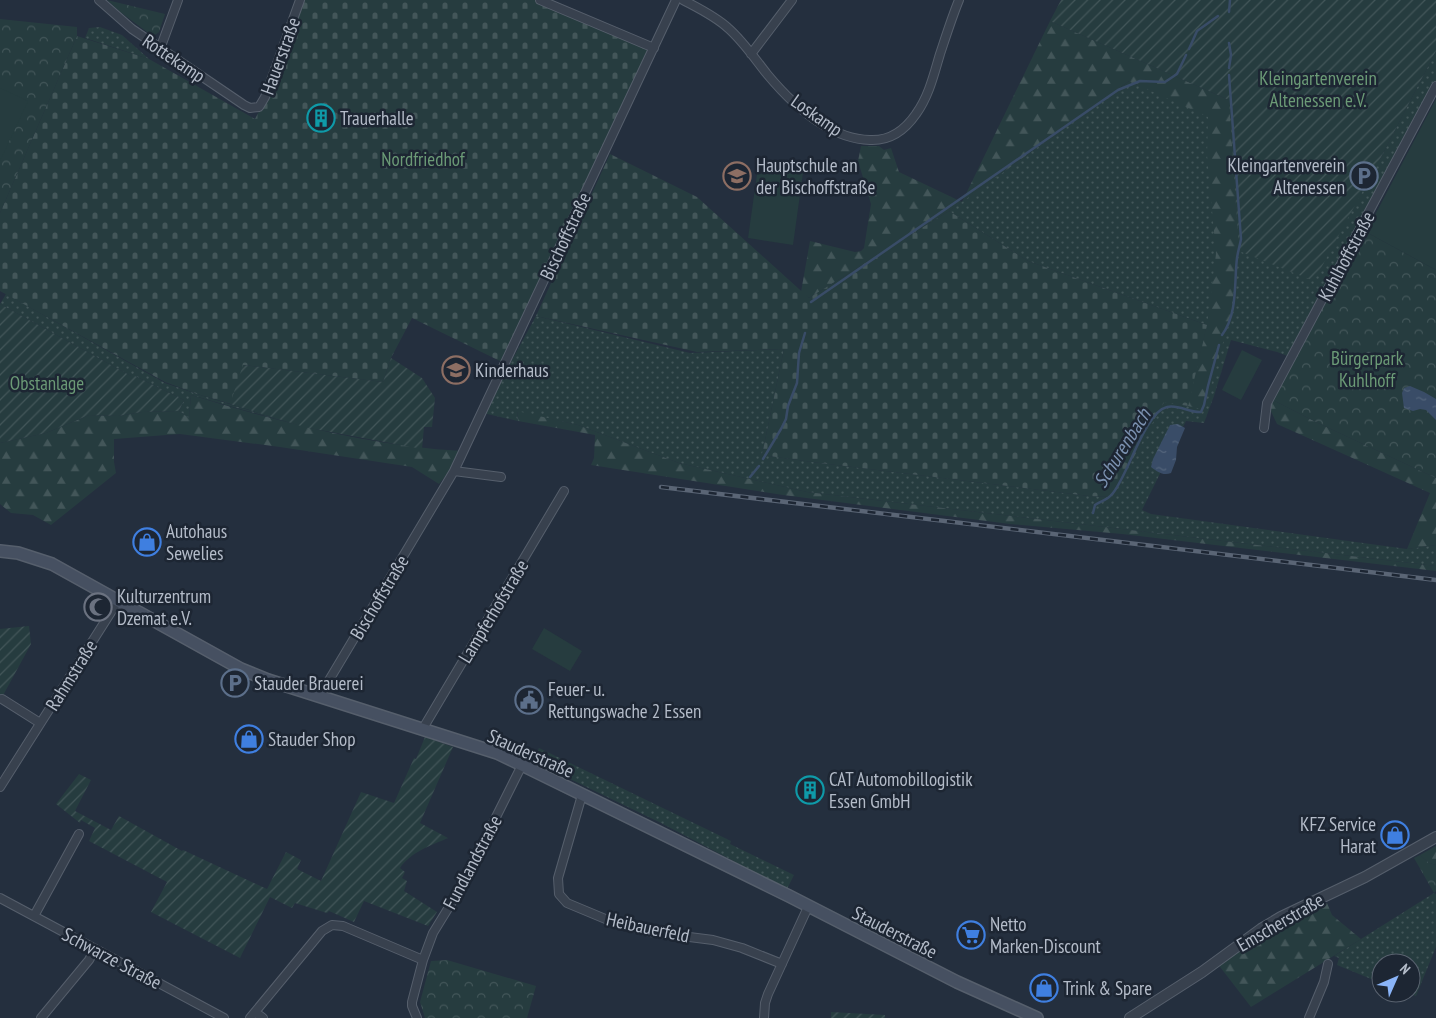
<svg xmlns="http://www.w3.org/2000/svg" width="1436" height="1018" font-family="'PT Sans Narrow',sans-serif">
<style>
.grass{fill:url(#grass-dots)}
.forest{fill:url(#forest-firs)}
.cemetery{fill:url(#cemetery-stones)}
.park{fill:url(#park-crowns)}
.garden{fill:url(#garden-furrows)}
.pitch{fill:#263c3f}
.water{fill:url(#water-ripples)}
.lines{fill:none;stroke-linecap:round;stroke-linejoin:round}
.stream{stroke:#394c67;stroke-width:2.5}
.minor-casing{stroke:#565f6c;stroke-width:10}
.tertiary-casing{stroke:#565f6c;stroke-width:12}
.secondary-casing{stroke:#565f6c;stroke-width:14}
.minor{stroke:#38414e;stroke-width:8}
.tertiary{stroke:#38414e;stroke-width:10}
.secondary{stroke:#465061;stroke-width:11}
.rail-casing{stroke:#5a6575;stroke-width:4.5}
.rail{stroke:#1d2633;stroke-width:2.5;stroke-dasharray:8;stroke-linecap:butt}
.labels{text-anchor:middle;stroke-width:5;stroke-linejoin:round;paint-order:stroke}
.street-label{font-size:19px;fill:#b4bcc9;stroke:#1d2633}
.park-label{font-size:19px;fill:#6b9a76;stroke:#1d2633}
.poi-label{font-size:19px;fill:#b4bcc9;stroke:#1d2633;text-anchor:start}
.water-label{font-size:20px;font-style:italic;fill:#7c92b1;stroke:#1d2633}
</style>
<defs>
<pattern id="grass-dots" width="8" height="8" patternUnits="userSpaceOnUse" patternTransform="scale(1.25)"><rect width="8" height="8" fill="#263c3f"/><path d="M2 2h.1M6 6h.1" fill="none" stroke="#435659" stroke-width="1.8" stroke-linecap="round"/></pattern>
<pattern id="forest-firs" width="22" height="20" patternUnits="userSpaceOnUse" patternTransform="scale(1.25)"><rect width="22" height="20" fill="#263c3f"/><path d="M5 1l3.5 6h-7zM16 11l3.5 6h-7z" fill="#435659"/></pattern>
<pattern id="cemetery-stones" width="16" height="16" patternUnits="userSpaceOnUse" patternTransform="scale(1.25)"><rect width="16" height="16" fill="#263c3f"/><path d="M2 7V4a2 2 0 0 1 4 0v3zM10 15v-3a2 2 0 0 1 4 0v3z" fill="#435659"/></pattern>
<pattern id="park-crowns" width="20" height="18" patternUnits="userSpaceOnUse" patternTransform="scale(1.25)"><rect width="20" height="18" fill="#263c3f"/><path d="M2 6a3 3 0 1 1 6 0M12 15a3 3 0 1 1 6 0" fill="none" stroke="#435659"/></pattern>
<pattern id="garden-furrows" width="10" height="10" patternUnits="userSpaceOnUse" patternTransform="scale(1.25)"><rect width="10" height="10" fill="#263c3f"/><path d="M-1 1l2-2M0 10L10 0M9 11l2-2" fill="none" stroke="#435659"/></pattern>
<pattern id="water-ripples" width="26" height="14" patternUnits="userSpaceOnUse" patternTransform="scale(1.25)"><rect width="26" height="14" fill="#394c67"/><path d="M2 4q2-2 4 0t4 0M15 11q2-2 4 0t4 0" fill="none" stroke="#53647b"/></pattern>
</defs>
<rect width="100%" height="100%" fill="#242f3e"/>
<path class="grass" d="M100 27 122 35 149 59 85 38 89 28Z
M1436 51V83L1290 357 1277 352 1231 340 1214 396 1204 423 1186 421 1142 510 1151 514 1407 549 1436 545V566L807 492 679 463 578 425 517 412 518 421 483 413 536 316 690 353 784 349 762 455 812 462 1089 496 1112 497 1164 401 1187 406 1207 325 1028 261 949 211 1150 66 1205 91 1379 161Z
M6 294 165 383 197 394 304 427 191 395 189 418 179 411 184 400 135 376H131L0 304Z
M539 748 731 841 730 844 794 875 787 889 661 823 539 764 535 757Z
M1434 893 1436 894V947L1416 996 1408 993H1411V963H1381V983L1337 965 1339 958 1334 956Z"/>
<path class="forest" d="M1050 21 1229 100 1239 251 1230 318 1210 389 1201 409 1188 406 1207 325 1216 254 1207 155 1208 117 1129 81 962 202 949 211 809 298 801 292 810 241 855 252 861 251 864 248 871 204 858 161 861 146H879L884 150 891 148 899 172 962 202Z
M191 395C279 422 371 446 463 451L460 458 439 484 412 467 280 447 180 434 114 439V462L116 473 51 525 33 515 11 513 0 504V443L46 433 89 415 118 416 142 412 179 411 189 418Z
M1271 399 1318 423 1436 478V545L1407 549 1430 493 1277 424 1268 405Z
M517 411 578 425 679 463 807 492 1436 566V571L1122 534 1010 524 783 495 591 465 594 458 595 435 518 421Z
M1436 846V865L1429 863 1420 855Z
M1327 903 1332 915 1361 939 1251 1007 1217 963 1251 944 1270 930Z"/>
<path class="cemetery" d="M302 0H536L651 49 504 363 412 318 391 358 383 382 244 365 231 404 197 394 165 382 0 291V213L77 36 149 59 255 119C276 81 289 41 302 0Z
M610 154 697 197 809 298 949 211 1028 261 1207 325 1188 406 1164 402 1112 497 1089 496 812 462 762 455 784 349 697 352 536 316Z"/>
<path class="park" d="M107 0 165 14 159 32 155 35H151L119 11Z
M0 19 77 27V36L0 213Z
M1366 232 1436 270V478L1318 423 1271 399 1347 261Z
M1420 855 1429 863 1436 865V891L1434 893 1414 858Z
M447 960 536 986 527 1018H425L420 1002 431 961Z"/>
<path class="garden" d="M1061 0H1436V51L1379 161 1314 281 1239 251 1229 100 1050 21Z
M0 304 131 376H135L184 400 179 411 142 412 118 416 89 415 46 433 0 443Z
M391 358 422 378 435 398 432 427H424L422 449 304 427 230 404 243 365 383 382Z
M29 626 31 644 0 701V629Z
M425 737 453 747 420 823 448 838C430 846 411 852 400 868L405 872 402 878 407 881 404 891 437 912 428 926 364 901 354 922 329 911 327 913 295 903 292 908 270 897 240 958 151 912 167 882 89 841 95 828 81 820 80 823 56 804 79 774 91 780 75 811 111 830 119 816 182 851 183 850 267 889 286 852 301 860 297 869 321 881 361 792 394 803 414 758 416 759Z
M831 1012 885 1015V1018H831Z"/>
<path class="pitch" d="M0 88 28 101 0 161Z
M1436 99V270L1366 232Z
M758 167 803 173 793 245 748 238Z
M1242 350 1262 360 1241 400 1222 390Z
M544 628 582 651 570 671 532 649Z"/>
<path class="water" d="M1410 386 1424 392 1436 399V420L1426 410 1420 409 1413 411 1404 408 1402 393 1404 388Z
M1178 424 1185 428 1177 447 1176 460 1171 473C1163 476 1158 472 1151 467L1153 459 1170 425Z"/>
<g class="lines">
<path class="stream" d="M1229 12 1230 0
M1189 49 1197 31 1218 16
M1229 68 1231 55 1229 43
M811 302 1118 90 1140 81 1165 82 1177 74 1186 55
M1222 335C1238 314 1234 282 1237 258 1238 251 1240 245 1241 239L1229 75
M763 459 781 429 786 419 788 406 797 383 799 353 805 333
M750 477 759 466
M1093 513 1095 505C1102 500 1107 501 1113 493 1129 473 1145 412 1167 407 1178 404 1190 413 1201 412L1204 405 1208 386 1219 345"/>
<g class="minor-casing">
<path id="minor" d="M99 0 132 29 244 105 250 108 259 107 265 97 300 0
M540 0 654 48
M683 0C698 8 715 16 728 28 743 41 755 59 767 74 792 104 829 139 870 140 890 141 905 130 916 114 929 96 934 74 940 54 946 36 952 17 959 0
M160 49 178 0
M751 54 792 0
M1264 428 1267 403 1436 86
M454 471 501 477
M319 697 454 471 676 0
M2 699 40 723
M422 730 564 491
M0 787 118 601
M582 795 558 878 559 894 567 903 615 923 650 932 713 940 742 948 782 964
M0 898 224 1018
M34 916 79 834
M255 1012 263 1018
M41 1018 89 960 95 949
M250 1018 322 931 332 925 343 926 423 960
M417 1018 412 1006V1002L423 960 433 933 460 889 522 765
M764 1018 765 1003 768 994 808 907
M1309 1018 1324 982 1328 964"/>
</g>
<g class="tertiary-casing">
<path id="tertiary" d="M1130 1018 1202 972 1261 929 1281 917 1365 877 1436 837"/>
</g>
<g class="secondary-casing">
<path id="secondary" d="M0 551 18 553 52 564 241 669 268 680 497 753 522 765 789 896 957 982 1037 1018"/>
</g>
<use href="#minor" class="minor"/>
<use href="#tertiary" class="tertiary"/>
<use href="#secondary" class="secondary"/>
<g class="rail-casing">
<path id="rail" d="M661 487 1436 580"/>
</g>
<use href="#rail" class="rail"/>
</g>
<defs>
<g id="building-ring" transform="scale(1.4375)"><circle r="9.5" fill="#1d2633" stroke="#0f9aa8" stroke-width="1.5"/><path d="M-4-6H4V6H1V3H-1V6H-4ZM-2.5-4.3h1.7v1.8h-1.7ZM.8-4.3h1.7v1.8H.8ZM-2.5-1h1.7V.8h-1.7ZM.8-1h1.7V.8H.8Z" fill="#0f9aa8"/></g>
<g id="school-ring" transform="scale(1.4375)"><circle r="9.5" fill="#1d2633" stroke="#8d6e63" stroke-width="1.5"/><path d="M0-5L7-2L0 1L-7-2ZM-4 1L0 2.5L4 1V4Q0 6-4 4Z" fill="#8d6e63"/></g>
<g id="parking-ring" transform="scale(1.4375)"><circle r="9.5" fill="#1d2633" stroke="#5c6f8a" stroke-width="1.5"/><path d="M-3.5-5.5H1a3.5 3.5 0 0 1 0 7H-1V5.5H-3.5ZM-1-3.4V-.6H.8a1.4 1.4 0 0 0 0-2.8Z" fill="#5c6f8a"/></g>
<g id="shop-ring" transform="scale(1.4375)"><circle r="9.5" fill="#1d2633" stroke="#3f7fe0" stroke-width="1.5"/><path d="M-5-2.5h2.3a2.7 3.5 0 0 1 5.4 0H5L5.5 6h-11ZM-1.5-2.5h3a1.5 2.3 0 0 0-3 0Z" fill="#3f7fe0"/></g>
<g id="mosque-ring" transform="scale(1.4375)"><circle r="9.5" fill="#1d2633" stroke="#6b7280" stroke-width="1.5"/><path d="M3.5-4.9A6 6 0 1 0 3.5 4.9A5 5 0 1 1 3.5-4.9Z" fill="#6b7280"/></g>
<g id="civic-ring" transform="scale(1.4375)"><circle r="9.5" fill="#1d2633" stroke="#5c6f8a" stroke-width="1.5"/><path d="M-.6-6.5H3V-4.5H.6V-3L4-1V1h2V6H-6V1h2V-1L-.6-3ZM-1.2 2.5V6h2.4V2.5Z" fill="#5c6f8a"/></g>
<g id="supermarket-ring" transform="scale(1.4375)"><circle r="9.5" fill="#1d2633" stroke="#3f7fe0" stroke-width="1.5"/><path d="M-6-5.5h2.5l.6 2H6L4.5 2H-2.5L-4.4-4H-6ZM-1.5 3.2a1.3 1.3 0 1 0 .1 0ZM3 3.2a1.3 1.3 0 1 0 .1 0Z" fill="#3f7fe0"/></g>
</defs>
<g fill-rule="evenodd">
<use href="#building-ring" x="321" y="118"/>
<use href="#school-ring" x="737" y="176"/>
<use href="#parking-ring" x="1364" y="176"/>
<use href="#school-ring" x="456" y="370"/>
<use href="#shop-ring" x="147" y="542"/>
<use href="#mosque-ring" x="98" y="607"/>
<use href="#parking-ring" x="235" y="683"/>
<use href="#civic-ring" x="529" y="700"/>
<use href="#shop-ring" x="249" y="739"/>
<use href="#building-ring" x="810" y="790"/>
<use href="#shop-ring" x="1395" y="835"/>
<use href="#supermarket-ring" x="971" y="935"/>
<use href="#shop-ring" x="1044" y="988"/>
</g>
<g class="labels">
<g class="street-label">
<text transform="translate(280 56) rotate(-70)" y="7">Hauerstraße</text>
<text transform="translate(174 58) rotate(34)" y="7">Rottekamp</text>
<text transform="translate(817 115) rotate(35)" y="7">Loskamp</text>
<text transform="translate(565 236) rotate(-65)" y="7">Bischoffstraße</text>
<text transform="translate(1346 256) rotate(-62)" y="7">Kuhlhoffstraße</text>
<text transform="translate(379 597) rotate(-59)" y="7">Bischoffstraße</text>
<text transform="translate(493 611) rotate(-59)" y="7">Lampferhofstraße</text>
<text transform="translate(71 675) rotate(-58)" y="7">Rahmstraße</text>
<text transform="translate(531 753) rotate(24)" y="7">Stauderstraße</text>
<text transform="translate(472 862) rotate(-62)" y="7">Fundlandstraße</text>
<text transform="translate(1280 922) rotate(-30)" y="7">Emscherstraße</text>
<text transform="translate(648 927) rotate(12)" y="7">Heibauerfeld</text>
<text transform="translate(895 932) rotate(27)" y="7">Stauderstraße</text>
<text transform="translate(112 958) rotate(28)" y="7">Schwarze Straße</text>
</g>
<g class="park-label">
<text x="1318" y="85">Kleingartenverein<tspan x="1318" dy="22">Altenessen e.V.</tspan></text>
<text x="423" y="166">Nordfriedhof</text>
<text x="1367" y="365">Bürgerpark<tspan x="1367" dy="22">Kuhlhoff</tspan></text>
<text x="47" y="390">Obstanlage</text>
</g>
<g class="poi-label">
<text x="340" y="125">Trauerhalle</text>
<text x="756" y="172">Hauptschule an<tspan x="756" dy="22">der Bischoffstraße</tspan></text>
<text x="1345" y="172" text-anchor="end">Kleingartenverein<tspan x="1345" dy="22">Altenessen</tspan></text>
<text x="475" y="377">Kinderhaus</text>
<text x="166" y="538">Autohaus<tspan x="166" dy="22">Sewelies</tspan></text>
<text x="117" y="603">Kulturzentrum<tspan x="117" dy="22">Dzemat e.V.</tspan></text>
<text x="254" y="690">Stauder Brauerei</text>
<text x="548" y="696">Feuer- u.<tspan x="548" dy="22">Rettungswache 2 Essen</tspan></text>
<text x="268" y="746">Stauder Shop</text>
<text x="829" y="786">CAT Automobillogistik<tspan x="829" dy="22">Essen GmbH</tspan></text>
<text x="1376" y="831" text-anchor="end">KFZ Service<tspan x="1376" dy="22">Harat</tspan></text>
<text x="990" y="931">Netto<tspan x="990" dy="22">Marken-Discount</tspan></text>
<text x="1063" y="995">Trink &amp; Spare</text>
</g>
<g class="water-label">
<text transform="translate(1122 448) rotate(-58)" y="7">Schurenbach</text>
</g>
</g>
<g transform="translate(1396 978) rotate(45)"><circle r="24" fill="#1d2633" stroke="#59626f"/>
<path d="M0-4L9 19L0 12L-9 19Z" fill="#8ab4f8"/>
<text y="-8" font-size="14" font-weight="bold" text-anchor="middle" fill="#b4bcc9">N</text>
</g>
</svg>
